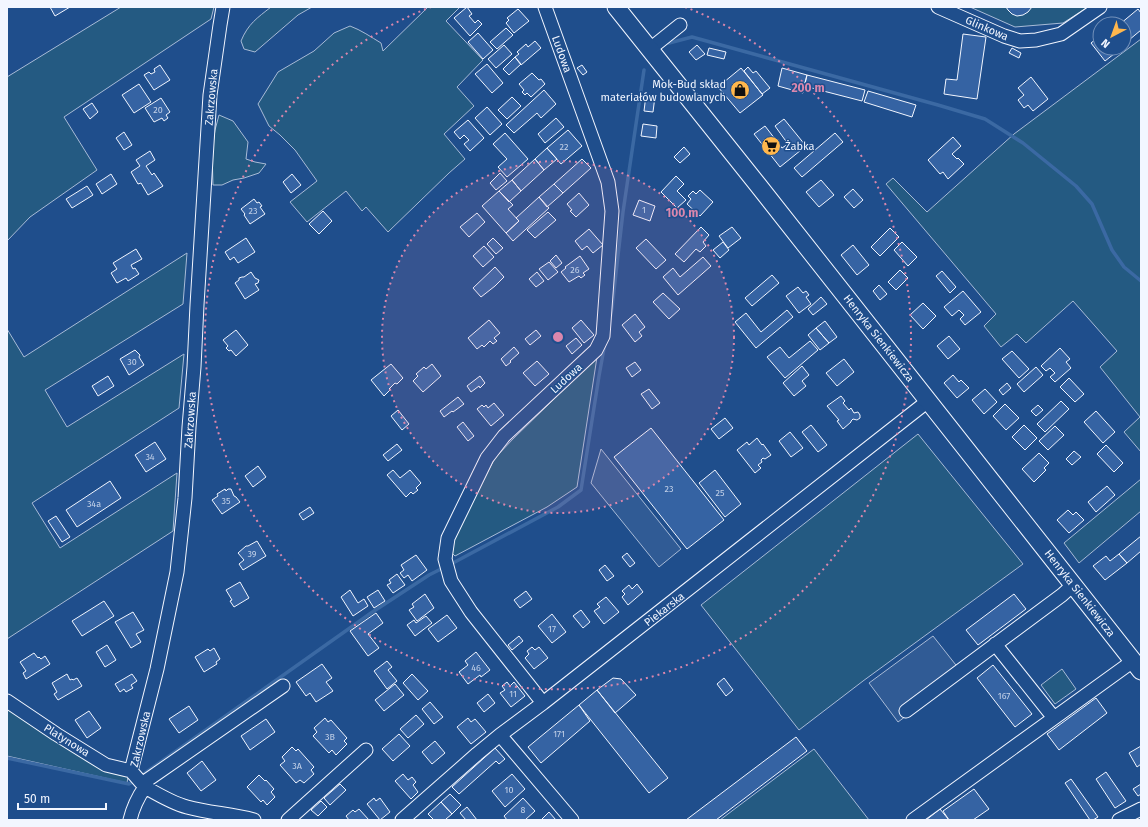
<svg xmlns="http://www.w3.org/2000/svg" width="1148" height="827" font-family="'Fira Sans',sans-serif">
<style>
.green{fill:#245a82;stroke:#a8bbd7}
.parking{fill:#305b95;stroke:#a8bbd7}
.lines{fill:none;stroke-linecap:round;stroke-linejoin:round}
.stream{stroke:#3b69a3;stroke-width:3.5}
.building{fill:#3563a3;stroke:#f2f6ff}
.minor-casing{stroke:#f2f6ff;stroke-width:15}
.major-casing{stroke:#f2f6ff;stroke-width:19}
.minor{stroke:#1f4e8c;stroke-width:13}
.major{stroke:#1f4e8c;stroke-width:17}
.ring{fill:none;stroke:#da87ad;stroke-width:2;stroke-dasharray:2 4}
.labels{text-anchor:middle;stroke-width:3;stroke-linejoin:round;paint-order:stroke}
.number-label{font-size:9px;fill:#c3d1e8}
.street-label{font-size:11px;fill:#f2f6ff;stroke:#1f4e8c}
.poi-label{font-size:11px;fill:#f2f6ff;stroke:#1f4e8c;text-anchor:end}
.centre{fill:#da87ad;stroke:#1f4e8c;stroke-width:2}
.ring-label{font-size:12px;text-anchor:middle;font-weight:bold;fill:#da87ad;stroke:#1f4e8c;stroke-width:3;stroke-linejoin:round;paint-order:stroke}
</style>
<rect width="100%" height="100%" fill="#1f4e8c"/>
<path class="green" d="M121 7H214L211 19 64 117 97 170 30 217 7 241V77Z
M271 7H312L298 15 255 52 244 49 241 41C248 24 257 18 271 7Z
M428 7H460L446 21 483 60 457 87 474 106 444 134 465 159 449 173 388 232 366 207 362 211 346 191 307 222 290 202 317 181 295 150 280 135 269 126 258 104 278 72 314 51 334 33 350 26C361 30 371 37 381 43L383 51Z
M970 7H1088L1063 23 1015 27Z
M1141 39V452L1124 432 1140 417 1100 367 1117 351 1073 301 1026 343 1017 334 1001 347 984 326 996 314 886 184 893 178 927 212 1014 134Z
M219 115 233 121 248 142 246 159 255 162 266 164 259 173 244 178 233 180 222 185H213L212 151 215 130Z
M187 253 183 304 45 390 67 427 184 354 179 408 32 503 60 548 177 473 173 531 7 639V329L24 357Z
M597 357 577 487 547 507 455 556 451 552 453 537 495 458 513 439Z
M918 434 1023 564 863 681 799 730 701 605Z
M1141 479V511L1079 563 1064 543Z
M1062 669 1076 689 1055 704 1041 685Z
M7 704 128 777 127 783 7 756Z
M814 749 869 820H720Z"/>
<path class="parking" d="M601 449 681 549 659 567 591 483Z
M933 636 963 674 898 722 869 683Z"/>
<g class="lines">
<path class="stream" d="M669 43 692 37 938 105 985 119 1023 143 1076 186 1092 204 1112 250 1124 267 1141 281
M610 319 612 308 623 212 644 70
M453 563 558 507 581 490 599 376 605 343
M7 758 129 784 133 782
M145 773 371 613 429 575 441 569"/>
</g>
<path class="building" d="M50 7H70L55 16Z
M467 7 472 14 469 16 475 23 478 20 482 24 470 36 454 18Z
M1006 7H1032L1028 12 1023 15 1017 16 1012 14 1008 10Z
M518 9 529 21 514 33 506 23 509 20 507 18Z
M1138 9 1141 13V30L1129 40 1124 33V24H1120Z
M506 28 513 35 497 49 490 42Z
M478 33 493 50 483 59 468 42Z
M963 34 986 37 977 99 944 94 946 79 957 80Z
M1100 36V48H1118L1119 50 1105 61 1091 43Z
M535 41 541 48 521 65 515 57 519 54 517 52 526 44 528 47Z
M504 45 512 54 496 68 488 59Z
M697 45 705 54 696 60 689 52Z
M709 48 726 52 724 59 707 55Z
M1012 48 1021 53 1019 58 1009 53Z
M515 57 521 64 509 75 503 69Z
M487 64 503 83 492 93 475 74Z
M160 65 170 80 154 90 144 75 149 72 151 74 155 72 154 69Z
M582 65 587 72 583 75 577 68Z
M748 67 753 73 756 71 770 88 762 94 744 71Z
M741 68 763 95 740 113 718 87Z
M782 68 807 75 803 93 778 86Z
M532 73 539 80 541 79 545 84 531 97 527 93 525 95 522 92 524 90 519 84Z
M807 75 865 90 862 101 804 86Z
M1031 77 1048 99 1033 111 1028 105 1024 108 1018 100 1024 95 1018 88Z
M139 84 151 102 134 113 122 95Z
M544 90 556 104 541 118 537 113 514 133 506 125Z
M868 91 916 105 912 117 864 102Z
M646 95 655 96 653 112 644 111Z
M512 97 521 106 507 119 498 110Z
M161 98 170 112 166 115 168 118 164 121 162 118 154 122 145 108Z
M92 103 98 112 90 119 83 109Z
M487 107 502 124 490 135 475 118Z
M556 118 564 127 545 143 538 134Z
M784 119 806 146 780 167 754 134 765 126 782 148 788 144 775 126Z
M468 120 484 138 470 151 464 144 469 140 464 135 460 139 454 132Z
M643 124 657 126 656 138 641 136Z
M568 130 582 146 561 164 547 148Z
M124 132 132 145 124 150 116 138Z
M505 133 528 159 507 177 498 167 507 159 493 144Z
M835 133 843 142 802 177 794 168Z
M953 137 961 146 952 154 957 159 958 158 964 164 948 179 943 172 940 174 928 160Z
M684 147 690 154 680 163 674 157Z
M547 148 557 159 544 170 535 159Z
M150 151 155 160 146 166 152 175 154 173 163 186 148 195 141 183 138 184 131 172 140 166 136 160Z
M535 159 544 170 521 191 512 180Z
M582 159 591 168 563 193 554 184Z
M500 173 507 181 496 190 490 183Z
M111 174 117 184 102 194 96 184Z
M292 174 301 185 291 193 283 182Z
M676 176 684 184 677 191 686 200 677 208 661 192Z
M512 180 521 191 509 202 499 191Z
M821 180 834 195 819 207 806 192Z
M554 184 563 193 547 207 539 197Z
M87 186 93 195 72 208 66 199Z
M853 189 863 200 854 208 844 197Z
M700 190 713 202 700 216 687 204 691 199 688 196 693 191 696 194Z
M499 191 513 205 508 209 519 221 506 233 482 206Z
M579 193 589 205 576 217 570 211 572 210 567 204Z
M539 197 549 208 513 241 506 233 519 221 516 218Z
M254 199 257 203 259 202 262 206 260 207 265 214 250 224 244 215 245 214 241 209Z
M639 200 655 206 650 221 633 215Z
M323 211 332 221 319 234 309 224Z
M548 212 556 220 535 238 527 230Z
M477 213 485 222 469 237 460 227Z
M701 227 709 235 703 242 706 246 700 252 696 249 684 262 675 254Z
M732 227 741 238 728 248 719 236Z
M890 228 899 237 880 256 871 247Z
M589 229 603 245 593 253 587 246 582 250 575 241Z
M246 238 255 252 238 263 234 257 230 260 225 252Z
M493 238 503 248 496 254 487 244Z
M646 239 666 260 656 269 636 248Z
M723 242 729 250 720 258 713 250Z
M902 242 917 257 908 266 894 250Z
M853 245 869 265 857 275 841 255Z
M484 246 494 257 483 267 473 256Z
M136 249 142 259 131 265 133 269 135 268 139 274 128 281 126 278 117 283 111 273 117 269 113 263Z
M556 255 562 263 556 268 550 261Z
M580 256 589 269 583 273 585 275 581 278 579 276 569 282 561 272 566 268 565 267Z
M703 257 711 266 678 295 663 277 673 268 680 277Z
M549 262 558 272 548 280 539 269Z
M495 267 504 277 495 286 481 297 473 288Z
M900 270 908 278 896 290 888 282Z
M942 271 956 287 950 293 936 276Z
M251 272 255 278 259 280 258 283 255 284 259 290 245 299 235 283 239 280V278L242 277H244Z
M537 272 544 281 536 287 529 279Z
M772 275 779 283 752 306 745 298Z
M879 285 887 294 880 300 873 291Z
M798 287 803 293 806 291 809 295 806 297 811 304 799 313 786 296Z
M963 291 981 312 965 325 960 319 964 315 959 310 952 316 944 307Z
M663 293 680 309 669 319 653 302Z
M821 297 827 304 813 315 808 309Z
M923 303 936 316 923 329 910 315Z
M787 310 793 317 756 348 735 322 746 313 761 332Z
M635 314 645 327 639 332 642 336 635 342 622 325Z
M489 320 500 333 494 338 497 341 493 344 490 341 484 347 482 345 477 349 468 338Z
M581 320 594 335 584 343 572 328Z
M825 321 837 337 829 343 816 328Z
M816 328 829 343 820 350 808 335Z
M236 330 248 345 236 356 231 350 229 351 226 348 228 346 223 340Z
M536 330 541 336 530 345 525 339Z
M949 336 960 349 948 359 937 346Z
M576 338 582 345 572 354 566 346Z
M810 341 818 350 785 378 767 357 780 347 789 358Z
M514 347 519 353 510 361 511 362 506 366 501 359Z
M1060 348 1070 359 1066 362 1071 368 1055 382 1050 377 1055 373 1050 368 1046 371 1041 366Z
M135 350 140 355 139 357 144 365 129 375 120 359Z
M1012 351 1029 369 1019 378 1002 359Z
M844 359 854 372 837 386 826 373Z
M537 361 549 374 535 386 523 373Z
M635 362 641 370 632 377 626 368Z
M391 364 403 378 397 384 395 383 389 389 390 390 384 396 371 380Z
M432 364 441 376 423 392 413 381 418 376 416 374 424 367 426 369Z
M802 366 809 375 802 381 806 386 794 396 783 383Z
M1036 367 1043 375 1024 392 1017 384Z
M953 375 959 382 961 380 969 388 957 398 944 383Z
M108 376 114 386 98 396 92 386Z
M480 376 485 383 480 388 479 386 471 392 467 386Z
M1069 378 1084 394 1075 402 1060 387Z
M1007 383 1011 388 1003 395 999 390Z
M649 389 660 403 652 409 641 394Z
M985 389 997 402 984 414 972 400Z
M841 396 845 401 843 403 849 410 851 408 854 413 858 412 860 415V418L857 420 853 419 851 421V422L843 429 837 421 839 420 827 406Z
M458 397 464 404 453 412 452 411 444 417 440 411Z
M1061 401 1069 409 1045 432 1037 424Z
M494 403 504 415 491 426 477 409 482 405 484 407 486 405 488 408Z
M1005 404 1019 418 1006 430 993 416Z
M1038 405 1043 410 1036 416 1031 411Z
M398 410 409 424 402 430 391 416Z
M1096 411 1115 432 1103 443 1084 422Z
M725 418 733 428 719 439 711 429Z
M463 422 474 436 468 441 457 427Z
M811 425 827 445 818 452 802 432Z
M1024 425 1037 438 1025 450 1012 437Z
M1055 426 1064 435 1048 450 1039 441Z
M651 428 724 520 687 549 614 457Z
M790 432 803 448 791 457 779 441Z
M757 438 762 445 763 444 771 455 765 459 763 458 761 460 762 462 758 465 761 468 755 473 737 450 747 442 749 445Z
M155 442 166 459 146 472 135 455Z
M397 444 402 450 388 461 383 455Z
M1106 445 1123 463 1114 472 1097 454Z
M1074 451 1081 457 1072 465 1066 459Z
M1039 453 1049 463 1044 468 1046 470 1034 482 1022 469Z
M258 466 266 477 253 487 245 476Z
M393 470 400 478 410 470 421 483 416 488 418 490 413 494 411 492 406 497 387 475Z
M715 470 741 504 725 517 699 483Z
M110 481 121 498 77 527 66 510Z
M1107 486 1115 495 1096 512 1088 502Z
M225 489 226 491 228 489H231L234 496 236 497 240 502 222 514 212 500 218 496 217 494Z
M310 507 314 513 303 520 299 514Z
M1068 510 1073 515 1076 512 1084 520 1069 533 1057 520Z
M56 516 70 537 62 542 48 521Z
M1141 536V551L1127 563 1119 554Z
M257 541 266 556 243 570 239 564 244 560 238 553 246 546H248Z
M627 553 635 563 630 567 622 557Z
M1119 554 1127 563 1105 580 1093 566 1106 556 1110 561Z
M416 555 427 570 412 581 408 575 404 578 400 573 404 570 401 565Z
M605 565 614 576 607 581 599 570Z
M397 574 405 585 393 593 387 585 391 583 389 580Z
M240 582 249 598 234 607 230 601 232 600 226 590Z
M637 584 643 592 628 605 622 597 625 594 622 591 629 585 632 589Z
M350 590 358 603 364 599 368 606 353 616 341 597Z
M378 590 385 601 374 608 367 597Z
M526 591 532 599 520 608 514 600Z
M425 594 434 608 417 621 409 610 414 607 412 604Z
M1014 594 1026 609 978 645 966 630Z
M606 597 619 612 604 624 594 611 600 607 597 604Z
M104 601 114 616 82 636 72 621Z
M581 610 590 622 583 628 573 616Z
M133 612 144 630 136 634 141 642 131 648 115 622Z
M376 613 383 623 368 634 379 648 368 656 350 631Z
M552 614 566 632 552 643 538 626Z
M447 615 457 628 438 642 428 629Z
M426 616 432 623 415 636 407 625 414 620 416 623Z
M519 636 523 641 512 650 508 645Z
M107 645 116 660 105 667 96 652Z
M532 647 535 650 539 647 548 658 534 669 525 658 529 654 527 651Z
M214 648 220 659 216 662 217 664 204 672 195 657 208 649 210 651Z
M476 652 490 670 481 677 480 675 468 684 459 672 468 665 465 661Z
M34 653 38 658 39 657 41 659 45 656 50 664 26 679 23 673 26 671 20 662Z
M387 661 392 667 388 670 397 681 387 689 374 671Z
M322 664 332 678 326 682 333 691 316 702 310 693 306 696 296 682Z
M993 665 1032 714 1015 727 977 678Z
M67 674 70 680 72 679 73 680 77 678 82 686 58 700 54 694 57 692 52 683Z
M132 674 137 681 131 685 133 688 126 692 124 689 120 692 115 684Z
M412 674 428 691 418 700 403 683Z
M613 678 621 679 636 695 615 713 597 690Z
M724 678 733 690 726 696 717 684Z
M507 682 510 686 514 682 525 696 511 707 500 693 505 690 502 686Z
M395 684 404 695 384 711 375 700Z
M597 690 668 778 649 793 579 705Z
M488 694 495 703 484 712 477 703Z
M1096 698 1107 713 1059 750 1047 734Z
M430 702 443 717 434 724 422 709Z
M579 705 590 721 541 763 528 747Z
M189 706 198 720 179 733 169 719Z
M89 711 101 728 87 738 75 720Z
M416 715 424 724 408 738 400 729Z
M325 718 328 722 331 720 347 738 344 741 347 744 336 755 332 750 329 753 313 736 317 732 314 728Z
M468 718 471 722 475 719 486 732 471 744 457 727Z
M266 719 275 732 250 750 241 736Z
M399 734 410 746 393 761 382 749Z
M796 737 807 751 716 820H686Z
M435 741 445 753 432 764 422 752Z
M1141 746V764L1137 767 1129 753Z
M292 747 296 751 298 749 314 767 311 770 314 774 304 783 300 780 296 783 280 765 285 761 282 757Z
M495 748 505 759 499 764 496 761 459 794 452 787Z
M202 761 216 780 201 791 187 773Z
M1106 772 1126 801 1115 808 1096 779Z
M403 774 408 780 412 777 416 782 413 785 418 792 411 799 395 781Z
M512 774 525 789 505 807 492 791Z
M259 775 265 781 266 780 274 789 271 792 275 797 267 805 263 800 261 802 247 787Z
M1071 779 1098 817 1093 820H1090L1065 783Z
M340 784 346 790 330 805 324 798Z
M1141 784V794L1138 796 1133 789Z
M974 789 989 809 973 820H949L943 811Z
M450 794 461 805 452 814 441 802Z
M374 798 376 801 380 798 390 812 380 820 367 804Z
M523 798 535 811 525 820H507L504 816Z
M321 801 327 807 318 816 311 810Z
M441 802 452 814 446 819 447 820H434L428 814Z
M467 807 477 820H466L460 813Z
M359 809 369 820H349L346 816 353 810 355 812Z
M940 809 949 820H926Z
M549 812 556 820H541Z"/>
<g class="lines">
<g class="minor-casing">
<path id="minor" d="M938 7 1004 36 1020 41 1036 40 1061 34 1100 7
M650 49 680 25
M995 644 1054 718
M7 701 56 734 106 765 131 771
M543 703 471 612 451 581 445 559 448 538 487 458 504 436 596 350 603 336 612 211 608 182 545 7
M906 711 1062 595 1073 585
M500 735 572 820
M143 783 283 686
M145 787C159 795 172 803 187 807 209 813 232 814 254 820
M130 820C133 807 138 797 145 787L131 771 157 669 177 572 185 498 189 427 194 367 197 305 210 95 220 25 223 7
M288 820 366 750
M402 820 477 754 500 735 543 703 928 401
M913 820 1133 661
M1119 820 1141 809"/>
</g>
<g class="major-casing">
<path id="major" d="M616 7 758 185 1141 671"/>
</g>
<use href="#minor" class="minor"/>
<use href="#major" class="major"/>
</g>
<circle cx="558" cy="337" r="176" fill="#da87ad" fill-opacity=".12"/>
<g class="ring">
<circle cx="558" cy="337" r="176"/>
<path d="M685 7A353 353 0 1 1 431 7"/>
</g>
<defs>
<g id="shop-disc" transform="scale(1)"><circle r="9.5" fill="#ffb74d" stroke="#1f4e8c"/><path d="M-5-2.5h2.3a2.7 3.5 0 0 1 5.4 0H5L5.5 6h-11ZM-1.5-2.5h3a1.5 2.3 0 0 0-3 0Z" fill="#111"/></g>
<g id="supermarket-disc" transform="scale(1)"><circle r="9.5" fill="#ffb74d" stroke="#1f4e8c"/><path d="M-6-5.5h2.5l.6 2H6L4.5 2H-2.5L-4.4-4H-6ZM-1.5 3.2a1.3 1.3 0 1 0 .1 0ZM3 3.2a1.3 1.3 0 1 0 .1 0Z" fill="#111"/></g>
</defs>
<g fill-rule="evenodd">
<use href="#shop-disc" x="740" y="90"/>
<use href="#supermarket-disc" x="771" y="146"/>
</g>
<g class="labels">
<g class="number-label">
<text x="158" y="113">20</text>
<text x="564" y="150">22</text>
<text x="644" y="213">1</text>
<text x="253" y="214">23</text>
<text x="575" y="273">26</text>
<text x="132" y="365">30</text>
<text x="150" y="460">34</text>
<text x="669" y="492">23</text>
<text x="720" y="496">25</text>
<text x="226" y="504">35</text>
<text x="94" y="507">34a</text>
<text x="252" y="557">39</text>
<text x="552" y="632">17</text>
<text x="476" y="671">46</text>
<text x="513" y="697">11</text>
<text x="1004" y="699">167</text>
<text x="559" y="737">171</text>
<text x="330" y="740">3B</text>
<text x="297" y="769">3A</text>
<text x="509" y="793">10</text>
<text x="523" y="813">8</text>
</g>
<g class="street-label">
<text transform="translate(987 28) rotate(23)" y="4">Glinkowa</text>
<text transform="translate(562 54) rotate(70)" y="4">Ludowa</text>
<text transform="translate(211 97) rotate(-85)" y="4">Zakrzowska</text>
<text transform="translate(879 338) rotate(52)" y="4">Henryka Sienkiewicza</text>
<text transform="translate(566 378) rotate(-43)" y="4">Ludowa</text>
<text transform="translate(190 420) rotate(-86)" y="4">Zakrzowska</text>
<text transform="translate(1080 593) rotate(52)" y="4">Henryka Sienkiewicza</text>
<text transform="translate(664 609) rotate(-38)" y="4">Piekarska</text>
<text transform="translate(140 739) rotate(-77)" y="4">Zakrzowska</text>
<text transform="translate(67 740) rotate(32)" y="4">Platynowa</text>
</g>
<g class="poi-label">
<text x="726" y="88">Mok-Bud skład<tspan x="726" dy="13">materiałów budowlanych</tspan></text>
<text x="785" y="150" text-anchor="start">Żabka</text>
</g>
</g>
<circle cx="558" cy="337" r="6" class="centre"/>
<g class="ring-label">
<text x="808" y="92">200 m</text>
<text x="682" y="217">100 m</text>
</g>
<rect width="1148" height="827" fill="none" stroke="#f2f6ff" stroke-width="16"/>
<g transform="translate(1112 36) rotate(221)"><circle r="19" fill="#1f4e8c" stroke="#7391ba"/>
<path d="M0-3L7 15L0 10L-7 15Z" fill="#ffb74d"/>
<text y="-6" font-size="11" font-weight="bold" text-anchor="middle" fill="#f2f6ff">N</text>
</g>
<path d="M18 803v6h88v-6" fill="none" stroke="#f2f6ff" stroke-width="2"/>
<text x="24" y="803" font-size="12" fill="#f2f6ff" stroke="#1f4e8c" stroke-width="3" paint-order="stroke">50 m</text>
</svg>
